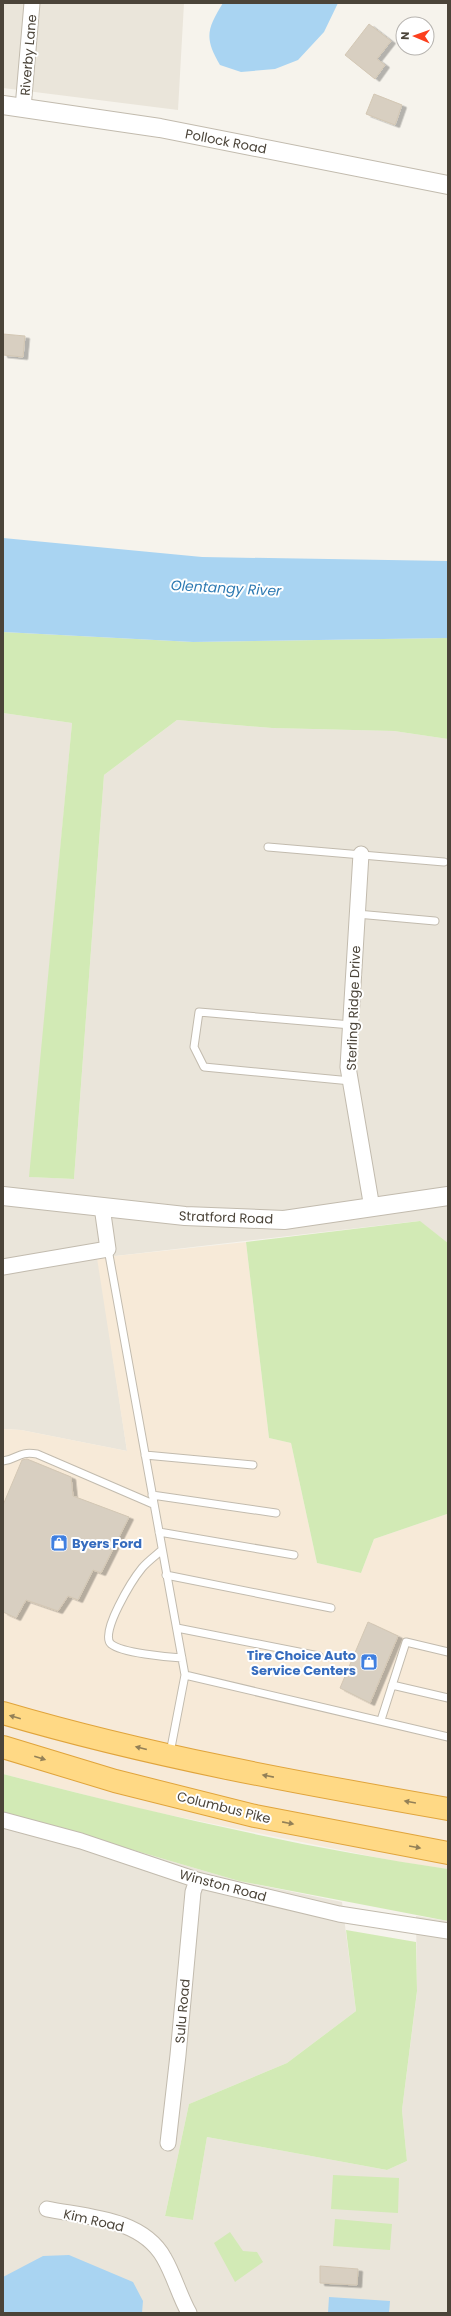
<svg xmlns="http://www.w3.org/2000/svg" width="451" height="2316" font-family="Poppins,sans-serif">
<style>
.residential{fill:#eae5da}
.commercial{fill:#f7ead8}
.green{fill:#d2eab5}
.water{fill:#a9d4f2}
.building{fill:#d8cfc1;stroke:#d3c7b4;filter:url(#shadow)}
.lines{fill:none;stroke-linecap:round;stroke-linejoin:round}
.service-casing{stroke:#c2bbae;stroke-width:9}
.minor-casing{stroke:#c2bbae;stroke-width:17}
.tertiary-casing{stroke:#c2bbae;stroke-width:20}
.trunk-casing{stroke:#e0a43c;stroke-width:24}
.service{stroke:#fff;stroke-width:7}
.minor{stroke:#fff;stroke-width:15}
.tertiary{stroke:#fff;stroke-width:18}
.trunk{stroke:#ffd985;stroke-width:22}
.oneway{fill:#938057}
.labels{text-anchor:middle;stroke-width:4;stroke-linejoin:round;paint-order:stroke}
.street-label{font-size:13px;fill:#4b4439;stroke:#fff}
.shop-label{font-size:13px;font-weight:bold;fill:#366cbe;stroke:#fff;text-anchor:start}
.water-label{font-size:14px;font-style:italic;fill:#2e7ab2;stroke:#fff}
</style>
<defs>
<filter id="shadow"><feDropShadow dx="4.5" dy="2.5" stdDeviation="0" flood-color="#0004"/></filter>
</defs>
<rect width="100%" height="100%" fill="#f6f3ec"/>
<path class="residential" d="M3 3H184L178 110 3 88Z
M3 713 72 723 30 1177 74 1179 104 775 177 720 272 728 394 731 448 739V1243L419 1221 98 1258 127 1451 21 1430 3 1429Z
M3 1812 239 1881 342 1902 356 2011 287 2063 189 2104 165 2216 193 2220 207 2137 387 2170 407 2161 402 2110 417 1992 416 1916 448 1921V2313H3Z"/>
<path class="commercial" d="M246 1242 269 1438 291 1443 317 1563 361 1573 374 1539 447 1514 448 1507V1869L394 1861 145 1810 3 1774V1429L21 1430 127 1451 97 1258Z"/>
<path class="green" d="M3 632 193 642 448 638V739L394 731 272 728 177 720 104 775 74 1179 29 1177 72 723 3 713Z
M420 1221 448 1243 447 1514 374 1539 361 1573 317 1563 291 1443 269 1438 246 1242Z
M3 1774C150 1812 298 1847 448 1869V1921L239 1881 3 1812Z
M346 1930 416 1942 417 1991 402 2110 407 2161 387 2170 207 2137 193 2220 165 2216 189 2104 287 2063 356 2011Z
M333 2175 399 2178 398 2213 331 2209Z
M335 2219 392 2224 390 2250 333 2246Z
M230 2232 243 2251 257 2252 263 2262 235 2282 214 2243Z"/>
<path class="water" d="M223 3H338L324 32 298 60 275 69 241 72 220 65C204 38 207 29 223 3Z
M3 538 202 557 448 561V638L193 642 3 632Z
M69 2255 133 2282 143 2301 142 2313H3V2277L43 2256Z
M329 2297 390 2301 389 2313H328Z"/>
<path class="building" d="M369 24 391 41 377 59 385 65 375 79 345 55Z
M374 94 402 105 395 125 366 114Z
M3 334 25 336 23 357 3 355Z
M27 1459 71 1477 73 1496 129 1517 101 1573 93 1570 78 1600 68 1596 58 1611 26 1600 16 1618 3 1612V1505L22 1460Z
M368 1622 398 1636 370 1703 340 1688Z
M320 2266 358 2269 357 2285 320 2283Z"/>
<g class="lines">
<g class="service-casing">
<path id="service" d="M268 847 444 862
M357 914 435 921
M351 1081 204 1067 194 1047 199 1012 351 1025
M108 1249 185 1675
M145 1455 253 1465
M3 1461C18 1459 18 1451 37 1454L153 1504
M152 1495 276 1513
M159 1532 294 1555
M162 1550C155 1556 147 1562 142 1568 133 1579 99 1633 111 1644 122 1653 167 1657 182 1658
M166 1575 331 1608
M177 1628 319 1656
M392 1685 448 1698
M381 1720 406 1642 448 1652
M170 1753 185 1675 448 1737"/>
</g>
<g class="minor-casing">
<path id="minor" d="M23 108 32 3
M361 854 348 1067 372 1208
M3 1267 108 1249 102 1207
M3 1820 81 1841 197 1880 339 1914 448 1931
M168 2143 178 2055 193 1892 197 1880
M47 2209C86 2217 142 2218 164 2258 174 2275 179 2295 189 2313"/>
</g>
<g class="tertiary-casing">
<path id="tertiary" d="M3 105 160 128 448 185
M3 1196 185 1216 284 1220 448 1196"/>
</g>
<g class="trunk-casing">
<path id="trunk" d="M3 1713C149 1756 299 1783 448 1809
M3 1747 115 1781 255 1816 448 1853"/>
</g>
<use href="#service" class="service"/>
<use href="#minor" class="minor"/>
<use href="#tertiary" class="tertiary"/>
<use href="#trunk" class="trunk"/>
</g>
<defs><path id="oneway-solid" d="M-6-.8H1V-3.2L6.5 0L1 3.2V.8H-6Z"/></defs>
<g class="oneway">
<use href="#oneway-solid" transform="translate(15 1717) rotate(-164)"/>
<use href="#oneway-solid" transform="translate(141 1748) rotate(-166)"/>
<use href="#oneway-solid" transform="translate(40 1758) rotate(17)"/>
<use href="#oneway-solid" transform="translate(268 1776) rotate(-169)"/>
<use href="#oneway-solid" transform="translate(410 1802) rotate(-170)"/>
<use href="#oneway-solid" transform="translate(288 1823) rotate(11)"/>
<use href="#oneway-solid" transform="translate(415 1847) rotate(10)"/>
</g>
<defs>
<g id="shop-square" transform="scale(0.9)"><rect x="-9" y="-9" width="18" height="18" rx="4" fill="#3f7fe0" stroke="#fff"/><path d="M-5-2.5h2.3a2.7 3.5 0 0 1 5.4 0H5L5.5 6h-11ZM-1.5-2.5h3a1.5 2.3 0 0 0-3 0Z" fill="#fff"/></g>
</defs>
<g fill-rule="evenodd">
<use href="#shop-square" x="59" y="1543"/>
<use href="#shop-square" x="369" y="1662"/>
</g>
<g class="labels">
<g class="street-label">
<text transform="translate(28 55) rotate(-85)" y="5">Riverby Lane</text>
<text transform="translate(226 141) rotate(11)" y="5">Pollock Road</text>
<text transform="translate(353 1008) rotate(-88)" y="5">Sterling Ridge Drive</text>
<text transform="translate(226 1217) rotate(2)" y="5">Stratford Road</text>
<text transform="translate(224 1807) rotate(14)" y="5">Columbus Pike</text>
<text transform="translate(223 1885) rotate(15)" y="5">Winston Road</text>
<text transform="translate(182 2011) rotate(-85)" y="5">Sulu Road</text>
<text transform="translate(94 2220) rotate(13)" y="5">Kim Road</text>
</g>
<g class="shop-label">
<text x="72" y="1548">Byers Ford</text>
<text x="356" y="1660" text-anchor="end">Tire Choice Auto<tspan x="356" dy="15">Service Centers</tspan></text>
</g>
<g class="water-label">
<text transform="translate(226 588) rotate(3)" y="5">Olentangy River</text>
</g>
</g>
<rect width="451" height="2316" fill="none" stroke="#4b4439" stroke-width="8"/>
<g transform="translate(415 36) rotate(272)"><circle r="19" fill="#ffffff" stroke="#b7b4b0"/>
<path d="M0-3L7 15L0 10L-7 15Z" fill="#fc3f1d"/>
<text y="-6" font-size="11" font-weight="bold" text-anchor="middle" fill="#4b4439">N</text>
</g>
</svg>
